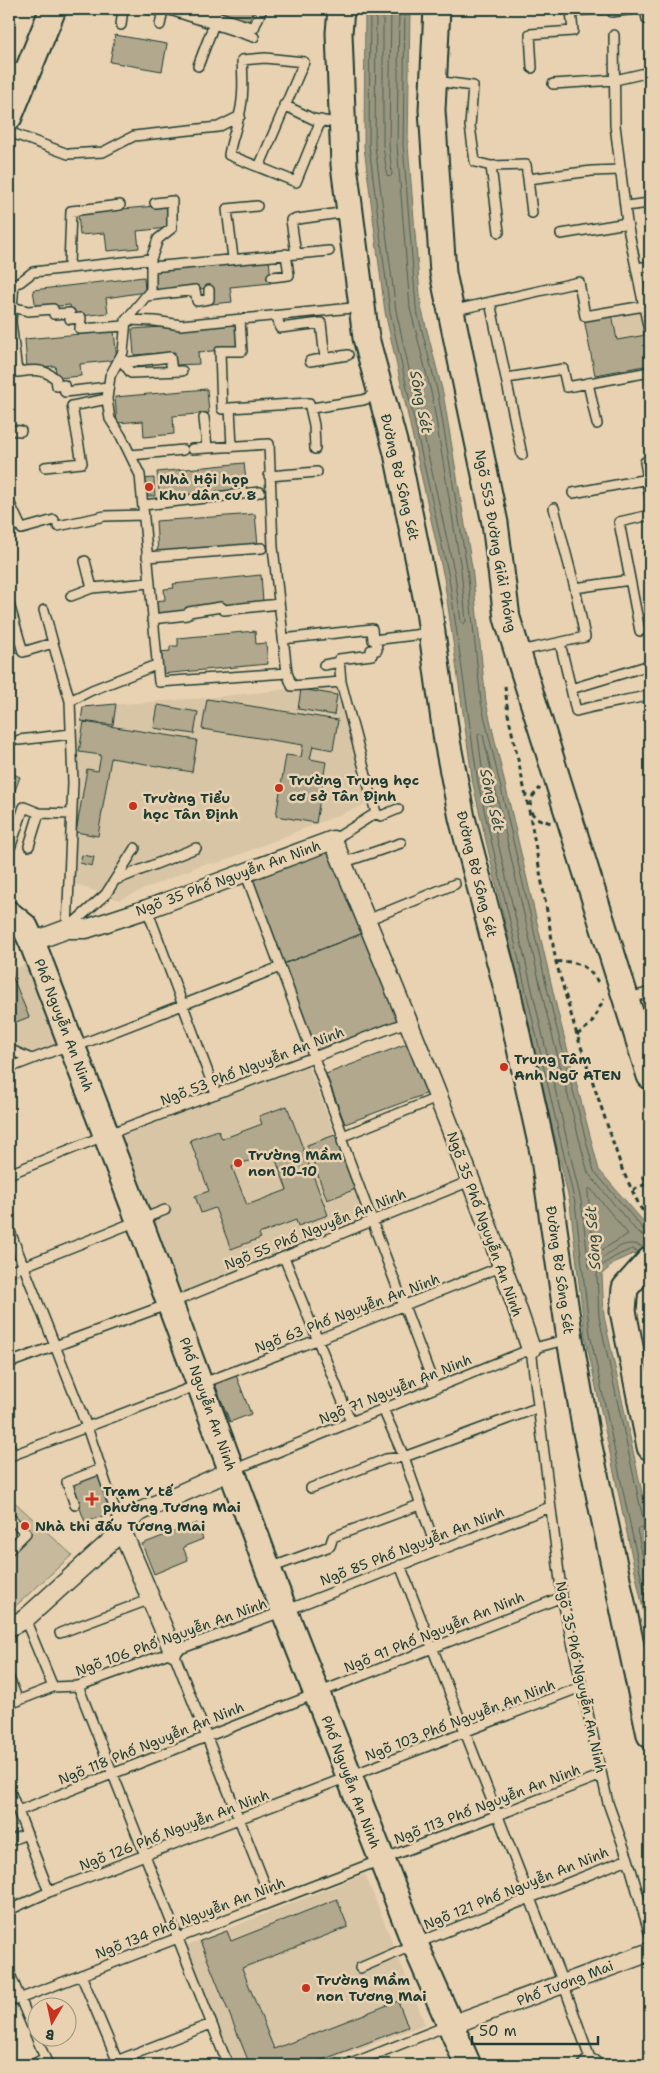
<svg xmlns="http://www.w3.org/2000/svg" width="659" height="2074" font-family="'Shantell Sans',sans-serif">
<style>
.built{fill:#d8c5a6}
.green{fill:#c7ba9c;stroke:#737c68}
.water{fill:#999780;stroke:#687362}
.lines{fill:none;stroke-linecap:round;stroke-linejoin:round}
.shore{stroke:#506152;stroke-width:1}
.building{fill:#b1a88e;stroke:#1f3d34;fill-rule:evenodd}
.lane-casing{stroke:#1f3d34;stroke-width:12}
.street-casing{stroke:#1f3d34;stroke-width:21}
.secondary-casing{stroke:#1f3d34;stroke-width:29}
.path{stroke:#1f3d34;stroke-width:3;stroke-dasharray:5 4;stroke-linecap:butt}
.lane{stroke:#e8d2b1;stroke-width:9}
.street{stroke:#e8d2b1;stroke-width:18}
.secondary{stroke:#e8d2b1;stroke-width:25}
.poi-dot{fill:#c8321e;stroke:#e8d2b1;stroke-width:2}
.labels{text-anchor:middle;stroke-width:5;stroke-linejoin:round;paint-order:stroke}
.street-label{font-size:14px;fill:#1f3d34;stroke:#e8d2b1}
.poi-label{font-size:14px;font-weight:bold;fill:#1f3d34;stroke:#e8d2b1;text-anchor:start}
.water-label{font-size:15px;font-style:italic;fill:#314a3f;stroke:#e8d2b1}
</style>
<rect width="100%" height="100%" fill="#e8d2b1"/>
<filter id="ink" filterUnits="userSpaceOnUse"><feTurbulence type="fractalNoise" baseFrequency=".02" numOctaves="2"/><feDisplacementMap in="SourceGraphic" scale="10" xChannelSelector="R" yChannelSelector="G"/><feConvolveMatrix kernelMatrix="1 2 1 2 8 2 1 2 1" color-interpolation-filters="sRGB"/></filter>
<g filter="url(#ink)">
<path class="built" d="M641 308 650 365 595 375 584 319Z
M338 684 369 803 218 863 203 864 119 900 73 883 75 751 83 707 205 698Z
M26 964 56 1046 32 1055 9 1045V972Z
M308 1065 368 1222 180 1293 152 1222V1214L147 1209 119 1137Z
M365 1874 425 2024 317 2065H232L185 1946Z"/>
<path class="green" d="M9 1497 72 1555 10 1611H9Z"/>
<path class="water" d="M365 9H410L408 145 421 307 443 393 472 567 486 702 558 1013 599 1170 650 1229V1267L633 1254 617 1261 602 1274 604 1316 650 1530V1642L585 1335 570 1204 473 784 444 578 385 312 364 147Z"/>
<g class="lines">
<path class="shore" d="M370 9 369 146 390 312 449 577 478 783 575 1203 590 1334 650 1619
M376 9 375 146 396 311 455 575 461 622 464 624 466 621 461 569 432 396 410 308 397 145 399 9
M383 9V145L387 175 389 177 392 175 389 145 391 9
M405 9 403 145 416 307 438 394 467 568 481 702 553 1014 594 1171 643 1229 650 1232
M588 1189H591L628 1234 597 1253 594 1251Z
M644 1248C626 1235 605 1255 592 1268L589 1267 581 1201 484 782 478 736 479 733 483 735 547 1015 588 1173 638 1233 650 1238
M639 1252 632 1249C620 1254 600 1262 597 1275L599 1317 641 1510 644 1522 650 1525
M650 1531 640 1528 637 1530 650 1589"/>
</g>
<path class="building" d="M200 9H254L247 27Z
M115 35 167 44 162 71 110 62Z
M167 205 169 228 137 231 139 248 107 251 105 233 80 235 78 213Z
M269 258 271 283 230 287 232 302 211 304 209 288 157 293 155 269Z
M144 277 145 292 106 298 108 313 72 317 70 305 36 308 33 290Z
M612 314 617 340 646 335 650 365 595 375 584 319Z
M239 322 240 349 198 352 199 364 176 365 175 352 134 355 132 329Z
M114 331 117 360 80 364 81 376 57 378 55 366 27 368 25 339Z
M207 389 209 413 173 416 174 434 144 437 143 421 117 423 115 397Z
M244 463 247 490 160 499 157 472Z
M154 478 155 496H144L143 479Z
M255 514 258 545 158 553 156 521Z
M261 575 263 602 155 614 153 601 165 600 164 589 174 588 173 584Z
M255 631 256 644 266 643 268 664 161 674 159 652 170 651V646H178V638Z
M301 689 337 695 334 715 298 709Z
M207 699 338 720 333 750 313 746 310 759 326 762 316 823 276 816 286 755 301 757 303 745 202 729Z
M116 704 113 725 81 721 83 707Z
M158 705 198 712 194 734 154 728Z
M84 722 197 740 192 772 111 758 98 836 76 832 87 769 98 771 101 755 79 752Z
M9 772 20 777 9 807Z
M333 844 366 932 283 964 249 876Z
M82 855 94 857 92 866 80 863Z
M366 932 400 1020 317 1051 283 964Z
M9 973H11L29 1017 9 1025Z
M409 1043 428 1093 345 1124 326 1074Z
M287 1106 328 1215 298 1226 296 1220 259 1234 261 1238 231 1249 215 1208 201 1213 195 1196 209 1191 190 1140 218 1130 222 1139 262 1124 259 1116ZM273 1152 287 1190 247 1205 232 1167Z
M335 1135 356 1189 327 1200 307 1145Z
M236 1375 251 1414 230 1422 215 1384Z
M98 1474 112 1513 85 1522 71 1484Z
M197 1523 203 1539 183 1547 188 1560 154 1574 142 1544Z
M337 1899 348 1927 242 1968 274 2049 398 2001 408 2027 309 2065H250L200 1941 227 1931 231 1941Z"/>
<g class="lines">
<g class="lane-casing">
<path id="lane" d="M149 9 161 11 166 9
M167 9 254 37
M194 9 254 28 262 9
M645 9 647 19H650
M612 12 634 9
M121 25 123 9
M160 25 163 10
M614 35 615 125 627 223 650 336
M9 66 25 72
M198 66 214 24
M532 68 530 34 573 31 571 11 601 9
M435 81 473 86 470 126 475 162 491 166
M553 84 615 80 650 72
M284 105 313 119 341 124
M9 132 68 154 103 152 134 136 218 127 240 116
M259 167 304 62 265 58 242 60C243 78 244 99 239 116 236 130 231 141 229 155L296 182 321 120
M528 179 532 213
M625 206 650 203
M499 232 491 166 526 165 528 179 592 171 621 170
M561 234 627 223
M296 254 329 251
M233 258 227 209 257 206
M151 259 158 239 172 228V201L155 203
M69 266 71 211 120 205
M151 267 296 254 291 220 347 212
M636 268 650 266
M272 277 289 275 286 254
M14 284 12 307 28 311 53 309 54 314 70 313V319L81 318 80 329 125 326
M9 285 20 282 33 272 151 259V290L126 320 123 352 110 376 107 399 110 419 121 436 140 475 159 682 287 673
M147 296 195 290 197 301 209 299V290
M490 302 522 455
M12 307 11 322 17 372C33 370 43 368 56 379L57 386 64 385 65 392 108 387
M451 311 579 282 585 316 644 306
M277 316 280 328 321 323 325 359
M126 320 155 321 181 325 362 307
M120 359 131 373 182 371
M121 359 129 362 170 357 172 371
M310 361 348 355
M507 378 563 369 567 387 650 372
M588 383 597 424
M230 408 309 403 314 425 315 449
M312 408 363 400 380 394
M204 418 207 447
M9 430 21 431
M232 447 230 408 222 409 220 351H242L240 320
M192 449 269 444 273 547 287 673 292 686 341 682 376 813
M131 455 183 450
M45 467 82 463 72 406 107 399
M269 476 317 472
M646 479 650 496
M573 493 648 479 645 462
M9 505 10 504 19 523
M143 505 260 492
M58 526 105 516 144 515
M9 529 19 523 22 529 54 520
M147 557 262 548
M85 561 92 588
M575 588 630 580
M71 596 92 588 149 583
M9 604 23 652 53 643 70 701 73 783 67 929
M44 610 53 643
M152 619 187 615 189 612 221 607 224 610 279 604
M640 631 619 522 650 515
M283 639 372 629 373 640 431 633
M560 643 571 689 650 665
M520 651 585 637 575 588 554 508
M324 665 339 662
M341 682 339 659 372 655 371 650H377L376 640
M571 689 576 711C601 704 625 701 650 695
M70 701 92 690 156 665
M19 740 71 734
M376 813 381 816 398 809
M333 840 376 813
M29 846 39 813
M9 851 24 807 39 813 71 814
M342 863 401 843
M245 872 343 1136 342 1141 435 1388
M118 879 196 848
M147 909 216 1094
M367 920 455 884
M69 927 106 894 135 848
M627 999 650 992
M9 1049 31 1059
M9 1068 61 1048 82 1044 280 967
M343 1136 437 1098
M9 1174 106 1135 407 1022
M9 1229 87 1427 122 1531
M284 1257 351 1422
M9 1272 165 1210
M531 1349 562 1597 608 1803 628 1859 650 1935
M9 1363 161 1307 470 1181
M383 1409 404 1457 437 1551
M9 1445 13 1455 314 1341 503 1266
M233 1470 531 1349 568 1339
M311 1488 386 1459 404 1457 537 1408
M75 1505 67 1482 101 1469
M9 1517 26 1533 9 1550
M400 1565 563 1983 592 2064
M270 1568 330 1546 333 1537 419 1505
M25 1619 53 1687
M60 1633 151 1599
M173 1651 271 1900
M9 1678 18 1701
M78 1686 228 2065
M9 1704 53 1687 78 1686 295 1607 550 1507
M9 1789 18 1811 562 1597
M18 1811 49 1892
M9 1841 27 1834
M9 1910 49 1892 581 1687
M360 1968 425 1940 628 1859
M9 1972 48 2065
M81 1975 119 2065
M9 2000 19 1999 602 1775
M32 2065 45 2058
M106 2065 211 2024
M348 2065 449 2025"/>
</g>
<g class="street-casing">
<path id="street" d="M32 942 67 929H86L147 909 333 840C403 1008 473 1176 531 1349
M122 1531 173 1651
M9 1627 25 1619 122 1531 137 1513 233 1470
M451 2025 650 1952
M588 2065 592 2064"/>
</g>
<g class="secondary-casing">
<path id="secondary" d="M341 9 339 33 344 165 366 338 397 453 429 611 447 741 462 818 506 985 543 1152 570 1339 586 1432 650 1735
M437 9 432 110 443 273 495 523 507 618 650 1076
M9 117 53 9
M9 914 25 927 32 942 139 1220 268 1569 415 1944 468 2065
M650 1260 625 1288 623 1311 650 1447"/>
</g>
<path class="path" d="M505 686 508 714 529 810 556 962 577 1035 622 1169 640 1207 650 1219
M530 806 533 796 540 788
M531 812 536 818 551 823
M556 962C575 960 587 965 598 982
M577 1035 591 1024 604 999
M650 1159 643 1176 650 1187
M633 1190 646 1184"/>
<use href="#lane" class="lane"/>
<use href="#street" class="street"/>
<use href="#secondary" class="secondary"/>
</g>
</g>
<g class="poi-dot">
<circle cx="149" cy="487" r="5"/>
<circle cx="279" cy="788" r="5"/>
<circle cx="133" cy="806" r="5"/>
<circle cx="504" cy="1067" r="5"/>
<circle cx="238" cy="1163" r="5"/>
<path d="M89.5 1491.5h5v5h5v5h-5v5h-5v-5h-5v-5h5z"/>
<circle cx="25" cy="1526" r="5"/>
<circle cx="306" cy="1988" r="5"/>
</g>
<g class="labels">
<g class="street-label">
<text transform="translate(400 477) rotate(77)" y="5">Đường Bờ Sông Sét</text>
<text transform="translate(496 541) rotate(80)" y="5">Ngõ 553 Đường Giải Phóng</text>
<text transform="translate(477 874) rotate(76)" y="5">Đường Bờ Sông Sét</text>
<text transform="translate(228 878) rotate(-20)" y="5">Ngõ 35 Phố Nguyễn An Ninh</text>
<text transform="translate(64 1025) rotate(69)" y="5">Phố Nguyễn An Ninh</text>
<text transform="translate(252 1066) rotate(-21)" y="5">Ngõ 53 Phố Nguyễn An Ninh</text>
<text transform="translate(485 1224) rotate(70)" y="5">Ngõ 35 Phố Nguyễn An Ninh</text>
<text transform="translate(315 1229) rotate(-22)" y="5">Ngõ 55 Phố Nguyễn An Ninh</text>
<text transform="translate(560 1270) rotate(82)" y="5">Đường Bờ Sông Sét</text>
<text transform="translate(347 1313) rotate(-21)" y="5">Ngõ 63 Phố Nguyễn An Ninh</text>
<text transform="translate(395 1389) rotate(-22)" y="5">Ngõ 71 Nguyễn An Ninh</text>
<text transform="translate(208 1404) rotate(70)" y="5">Phố Nguyễn An Ninh</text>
<text transform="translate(412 1546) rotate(-21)" y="5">Ngõ 85 Phố Nguyễn An Ninh</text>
<text transform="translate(434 1632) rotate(-22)" y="5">Ngõ 91 Phố Nguyễn An Ninh</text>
<text transform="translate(171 1637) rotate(-20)" y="5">Ngõ 106 Phố Nguyễn An Ninh</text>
<text transform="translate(581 1677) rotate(78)" y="5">Ngõ 35 Phố Nguyễn An Ninh</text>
<text transform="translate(460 1720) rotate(-21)" y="5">Ngõ 103 Phố Nguyễn An Ninh</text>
<text transform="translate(151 1743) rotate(-22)" y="5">Ngõ 118 Phố Nguyễn An Ninh</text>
<text transform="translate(351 1782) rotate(69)" y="5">Phố Nguyễn An Ninh</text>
<text transform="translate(487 1804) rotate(-21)" y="5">Ngõ 113 Phố Nguyễn An Ninh</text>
<text transform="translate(174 1830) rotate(-21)" y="5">Ngõ 126 Phố Nguyễn An Ninh</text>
<text transform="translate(516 1888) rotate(-22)" y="5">Ngõ 121 Phố Nguyễn An Ninh</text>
<text transform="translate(190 1918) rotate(-21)" y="5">Ngõ 134 Phố Nguyễn An Ninh</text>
<text transform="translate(565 1983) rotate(-21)" y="5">Phố Tương Mai</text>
</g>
<g class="poi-label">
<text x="159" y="484">Nhà Hội họp<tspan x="159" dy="16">Khu dân cư 8</tspan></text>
<text x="289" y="785">Trường Trung học<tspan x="289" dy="16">cơ sở Tân Định</tspan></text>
<text x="143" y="803">Trường Tiểu<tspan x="143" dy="16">học Tân Định</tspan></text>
<text x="514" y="1064">Trung Tâm<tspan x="514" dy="16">Anh Ngữ ATEN</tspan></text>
<text x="248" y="1160">Trường Mầm<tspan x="248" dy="16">non 10-10</tspan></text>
<text x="103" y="1496">Trạm Y tế<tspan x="103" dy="16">phường Tương Mai</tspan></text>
<text x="35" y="1531">Nhà thi đấu Tương Mai</text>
<text x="316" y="1985">Trường Mầm<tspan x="316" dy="16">non Tương Mai</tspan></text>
</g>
<g class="water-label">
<text transform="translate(421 402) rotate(79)" y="5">Sông Sét</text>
<text transform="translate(492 800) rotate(77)" y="5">Sông Sét</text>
<text transform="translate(593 1238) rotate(-94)" y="5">Sông Sét</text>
</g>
</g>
<rect width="659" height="2074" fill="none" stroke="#e8d2b1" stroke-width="30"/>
<rect x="15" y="15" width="629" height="2044" fill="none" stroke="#1f3d34" stroke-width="2" filter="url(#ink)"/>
<g transform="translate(52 2022) rotate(189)"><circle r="24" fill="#e8d2b1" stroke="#98967f"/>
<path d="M0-4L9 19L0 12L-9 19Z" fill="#c8321e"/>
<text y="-8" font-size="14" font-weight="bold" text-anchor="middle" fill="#1f3d34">B</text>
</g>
<path d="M472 2036v8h126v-8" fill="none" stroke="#1f3d34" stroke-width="2.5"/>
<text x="479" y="2036" font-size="15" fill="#1f3d34" stroke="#e8d2b1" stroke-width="4" paint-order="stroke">50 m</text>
</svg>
